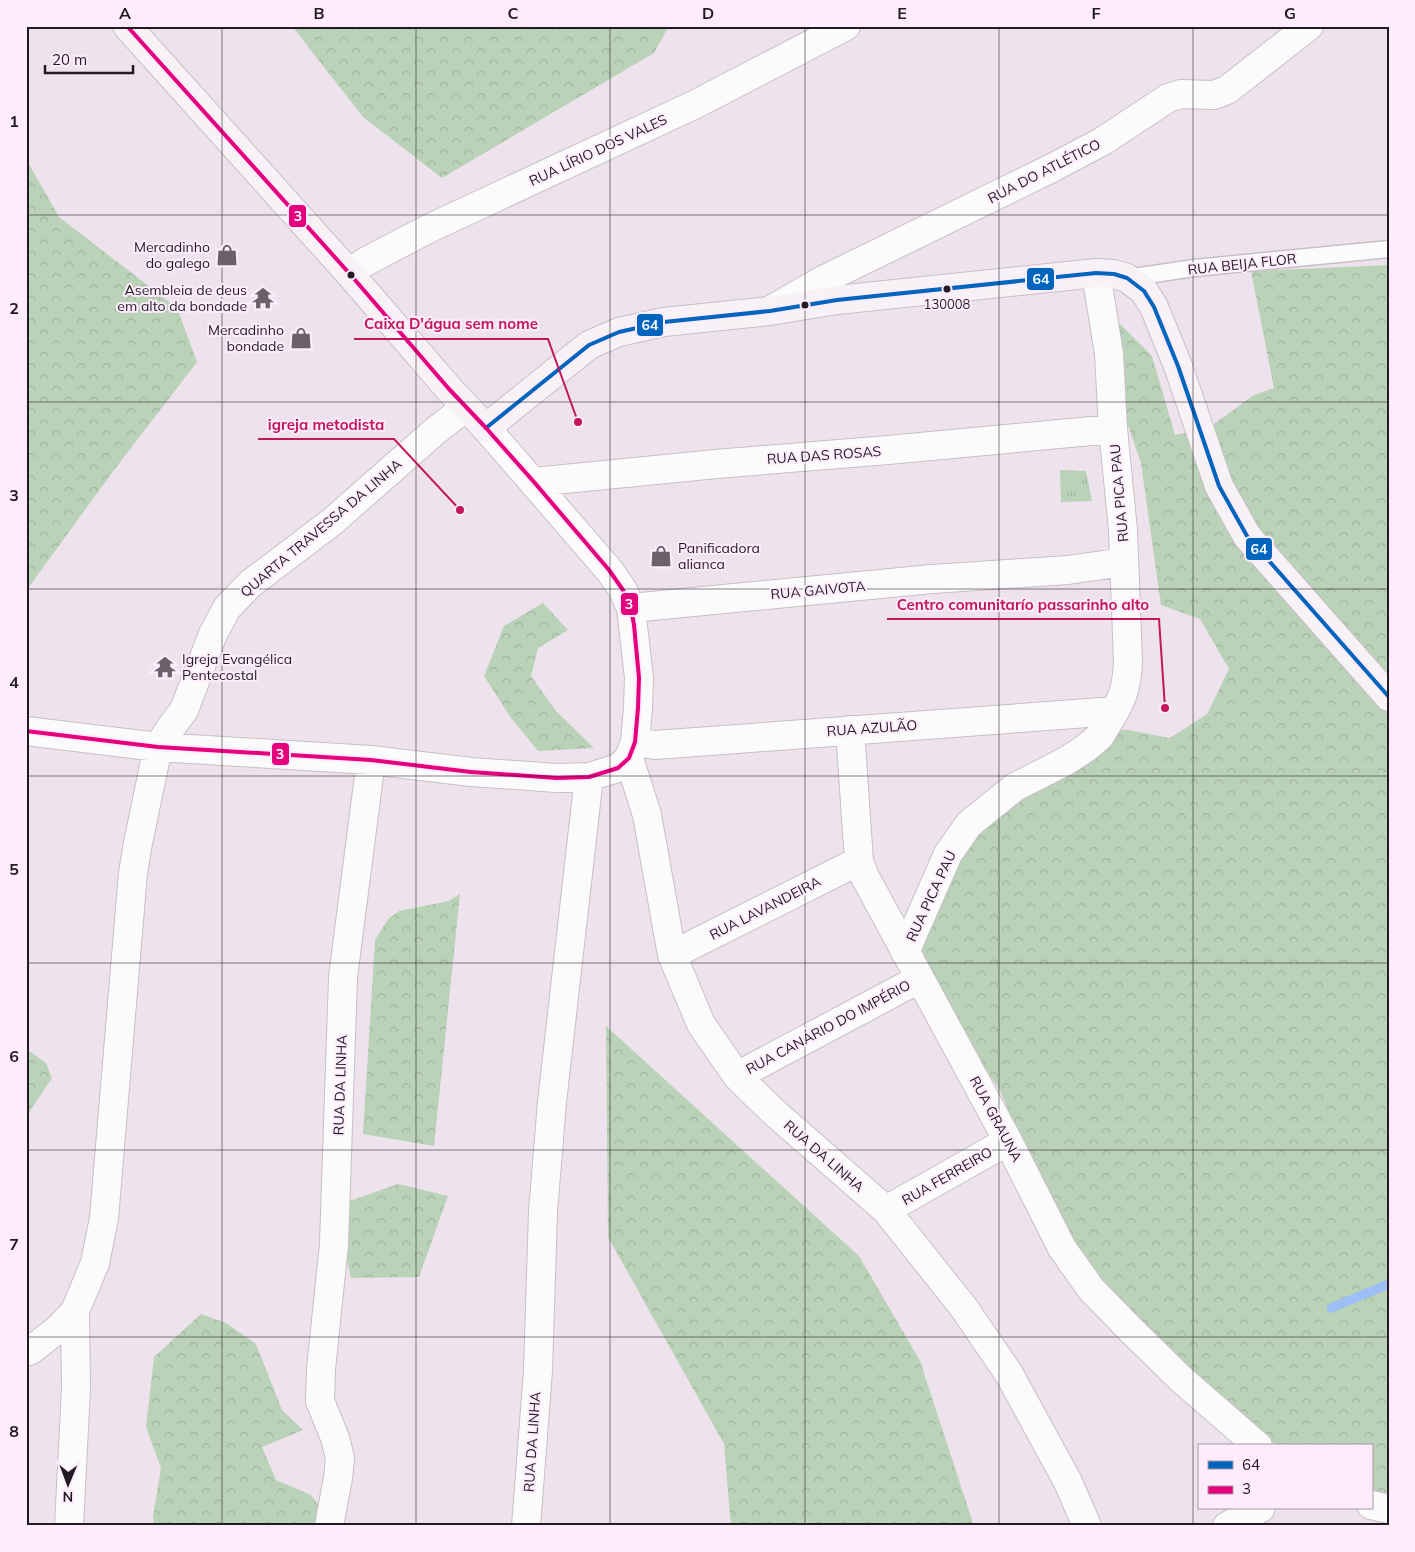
<svg xmlns="http://www.w3.org/2000/svg" width="1415" height="1552" font-family="Mulish,sans-serif">
<style>
.grass{fill:url(#grass-tufts)}
.forest{fill:url(#forest-crowns)}
.lines{fill:none;stroke-linecap:round;stroke-linejoin:round}
.stream{stroke:#9dbff6;stroke-width:9}
.lane-casing{stroke:#c8bfc7;stroke-width:19}
.street-casing{stroke:#c8bfc7;stroke-width:30}
.secondary-casing{stroke:#c8bfc7;stroke-width:30}
.lane{stroke:#fcfbfc;stroke-width:16}
.street{stroke:#fcfbfc;stroke-width:28}
.secondary{stroke:#f7f2f5;stroke-width:28}
.bus-1-casing{stroke:#feecfd;stroke-width:8}
.bus-2-casing{stroke:#feecfd;stroke-width:8}
.bus-1{stroke:#0065bd;stroke-width:4}
.bus-2{stroke:#e5007d;stroke-width:4}
.grid{fill:none;stroke:#231b22;stroke-width:1;stroke-opacity:0.55}
.bus-dot{fill:#231b22;stroke:#feecfd;stroke-width:2}
.labels{text-anchor:middle;stroke-width:4;stroke-linejoin:round;paint-order:stroke}
.bus-label{font-size:13px;fill:#231b22;stroke:#feecfd}
.street-label{font-size:14px;fill:#231b22;stroke:#feecfd}
.poi-label{font-size:14px;fill:#231b22;stroke:#feecfd;text-anchor:end}
.leader{fill:none;stroke:#c2185b;stroke-width:2}
.callout-dot{fill:#c2185b;stroke:#feecfd;stroke-width:2}
.callout-label{font-size:15px;text-anchor:middle;font-weight:bold;fill:#c2185b;stroke:#feecfd;stroke-width:4;stroke-linejoin:round;paint-order:stroke}
.line-badge{stroke:#feecfd;stroke-width:2}
.badge-label{font-size:14px;text-anchor:middle;font-weight:bold;fill:#fff}
.neatline{fill:none;stroke:#231b22;stroke-width:2}
.grid-label{font-size:16px;text-anchor:middle;font-weight:bold;fill:#231b22}
</style>
<defs>
<pattern id="grass-tufts" width="24" height="20" patternUnits="userSpaceOnUse" patternTransform="scale(1.25)"><rect width="24" height="20" fill="#bad2b8"/><path d="M3 7l-1-3M5 7V3M7 7l1-3M15 17l-1-3M17 17v-4M19 17l1-3" fill="none" stroke="#a0b49e"/></pattern>
<pattern id="forest-crowns" width="20" height="18" patternUnits="userSpaceOnUse" patternTransform="scale(1.25)"><rect width="20" height="18" fill="#bad2b8"/><path d="M2 6a3 3 0 1 1 6 0M12 15a3 3 0 1 1 6 0" fill="none" stroke="#a0b49e"/></pattern>
</defs>
<rect width="100%" height="100%" fill="#eee2ed"/>
<path class="grass" d="M1060 470 1086 471 1092 501 1061 502Z"/>
<path class="forest" d="M292 26H669L654 53 442 178 363 117Z
M26 159 59 217 177 308 197 362 114 470 26 591Z
M1389 265V1501L1371 1496V1446H1278L1236 1415 1074 1262 1000 1091 903 942 970 832 1101 730H1128L1170 738 1207 714 1229 669 1200 619 1161 605 1141 463 1120 402 1115 319 1152 356 1175 435 1210 427 1254 395 1274 388 1251 271Z
M543 603 568 630 538 648 531 676 556 711 594 748 538 751 511 718 484 676 504 626Z
M460 894 434 1146 363 1134 375 940 388 919 399 911 449 901Z
M606 1026 859 1256 920 1361 974 1526H731L724 1444 608 1237Z
M26 1049 46 1063 52 1078 26 1117Z
M398 1184 448 1196 419 1277 351 1278 335 1206Z
M201 1314 228 1324 256 1344 282 1410 303 1430 262 1447 276 1480 311 1495 336 1526H154L153 1516 161 1468 146 1427 154 1357Z"/>
<g class="lines">
<path class="stream" d="M1331 1308 1389 1284"/>
<g class="lane-casing">
<path id="lane" d="M1127 278 1194 268 1389 249"/>
</g>
<g class="street-casing">
<path id="street" d="M349 273 365 262 430 228 696 104 846 26
M771 310 823 280 1052 168 1103 141 1168 98 1181 94 1214 95 1227 90 1309 26
M534 482 716 464 888 450 1113 429
M631 608 932 579 1068 570 1124 562
M850 730 859 861 864 875 1008 1141 1062 1248 1091 1289 1131 1330 1181 1379 1258 1446
M26 731 158 747 371 760 471 772 557 778 589 777 618 768 629 758 635 742 638 708 639 678 631 608 623 590 609 570 486 428
M635 742 655 745 1115 711C1125 693 1127 681 1128 662L1123 530 1113 429 1109 354 1096 273
M629 758 647 815 672 955 701 1024 737 1076 748 1087 776 1114 886 1210 964 1308 1009 1374 1068 1482 1087 1526
M905 952 948 854 969 824 1015 787 1066 761 1086 748 1100 736 1115 711
M672 955 859 861
M737 1076 919 979
M886 1210 1008 1141
M26 1352 31 1350 58 1329 75 1311 95 1263 104 1218 133 873 138 843 158 747 169 730 184 710 213 634 227 608 250 584 333 521 434 432 466 407
M1371 1505 1389 1509
M69 1526 76 1389 75 1311
M329 1526 338 1478 340 1458 335 1438 320 1401 321 1369 334 1244 343 977 371 760
M526 1526 538 1371 543 1212 552 1102 589 777
M1227 1526 1261 1508"/>
</g>
<g class="secondary-casing">
<path id="secondary" d="M127 26 349 273 449 389 486 428 589 345 619 332 664 322 770 311 837 300 1096 273 1114 274 1127 278 1144 291 1154 307 1178 366 1219 486 1247 536 1389 697"/>
</g>
<use href="#lane" class="lane"/>
<use href="#street" class="street"/>
<use href="#secondary" class="secondary"/>
<g class="bus-1-casing">
<path id="bus-1" d="M486 428 589 345 619 332 664 322 770 311 837 300 1096 273 1114 274 1127 278 1144 291 1154 307 1178 366 1219 486 1247 536 1389 697"/>
</g>
<g class="bus-2-casing">
<path id="bus-2" d="M26 731 158 747 371 760 471 772 557 778 589 777 618 768 629 758 635 742 638 708 639 678 634 625 631 608 623 590 609 570 534 482 486 428 449 389 349 273 127 26"/>
</g>
<use href="#bus-1" class="bus-1"/>
<use href="#bus-2" class="bus-2"/>
</g>
<path class="grid" d="M222 26V1526M416 26V1526M610 26V1526M805 26V1526M999 26V1526M1193 26V1526M26 215H1389M26 402H1389M26 589H1389M26 776H1389M26 963H1389M26 1150H1389M26 1337H1389"/>
<defs>
<g id="shop-bare" transform="scale(1.725)"><path d="M-5-2.5h2.3a2.7 3.5 0 0 1 5.4 0H5L5.5 6h-11ZM-1.5-2.5h3a1.5 2.3 0 0 0-3 0Z" fill="#6a6169" stroke="#feecfd" stroke-width="2.5" paint-order="stroke"/></g>
<g id="temple-bare" transform="scale(1.725)"><path d="M0-6L5-2H3V0L6.5 2.5H4V6H1.5V3h-3V6H-4V2.5H-6.5L-3 0V-2H-5Z" fill="#6a6169" stroke="#feecfd" stroke-width="2.5" paint-order="stroke"/></g>
</defs>
<g fill-rule="evenodd">
<use href="#shop-bare" x="227" y="255"/>
<use href="#temple-bare" x="263" y="298"/>
<use href="#shop-bare" x="301" y="338"/>
<use href="#shop-bare" x="661" y="556"/>
<use href="#temple-bare" x="165" y="667"/>
</g>
<g class="bus-dot">
<circle cx="351" cy="275" r="4.5"/>
<circle cx="947" cy="289" r="4.5"/>
<circle cx="805" cy="305" r="4.5"/>
</g>
<g class="labels">
<g class="bus-label">
<text x="947" y="309">130008</text>
</g>
<g class="street-label">
<text transform="translate(598 150) rotate(-25)" y="5">RUA LÍRIO DOS VALES</text>
<text transform="translate(1044 171) rotate(-27)" y="5">RUA DO ATLÉTICO</text>
<text transform="translate(1242 264) rotate(-6)" y="5">RUA BEIJA FLOR</text>
<text transform="translate(824 455) rotate(-4)" y="5">RUA DAS ROSAS</text>
<text transform="translate(1119 493) rotate(-95)" y="5">RUA PICA PAU</text>
<text transform="translate(321 528) rotate(-40)" y="5">QUARTA TRAVESSA DA LINHA</text>
<text transform="translate(818 590) rotate(-5)" y="5">RUA GAIVOTA</text>
<text transform="translate(872 728) rotate(-4)" y="5">RUA AZULÃO</text>
<text transform="translate(931 896) rotate(-65)" y="5">RUA PICA PAU</text>
<text transform="translate(765 908) rotate(-27)" y="5">RUA LAVANDEIRA</text>
<text transform="translate(828 1027) rotate(-28)" y="5">RUA CANÁRIO DO IMPÉRIO</text>
<text transform="translate(340 1085) rotate(-88)" y="5">RUA DA LINHA</text>
<text transform="translate(996 1119) rotate(62)" y="5">RUA GRAUNA</text>
<text transform="translate(824 1156) rotate(41)" y="5">RUA DA LINHA</text>
<text transform="translate(947 1176) rotate(-30)" y="5">RUA FERREIRO</text>
<text transform="translate(532 1442) rotate(-86)" y="5">RUA DA LINHA</text>
</g>
<g class="poi-label">
<text x="210" y="252">Mercadinho<tspan x="210" dy="16">do galego</tspan></text>
<text x="247" y="295">Asembleia de deus<tspan x="247" dy="16">em alto da bondade</tspan></text>
<text x="284" y="335">Mercadinho<tspan x="284" dy="16">bondade</tspan></text>
<text x="678" y="553" text-anchor="start">Panificadora<tspan x="678" dy="16">alianca</tspan></text>
<text x="182" y="664" text-anchor="start">Igreja Evangélica<tspan x="182" dy="16">Pentecostal</tspan></text>
</g>
</g>
<path class="leader" d="M578 422L548 339H354M460 510L394 439H258M1165 708L1159 619H887"/>
<g class="callout-dot">
<circle cx="578" cy="422" r="5"/>
<circle cx="460" cy="510" r="5"/>
<circle cx="1165" cy="708" r="5"/>
</g>
<g class="callout-label">
<text x="451" y="329">Caixa D'água sem nome</text>
<text x="326" y="430">igreja metodista</text>
<text x="1023" y="610">Centro comunitarío passarinho alto</text>
</g>
<g class="line-badge">
<rect x="288" y="204" width="19" height="24" rx="5" fill="#e5007d"/>
<rect x="1026" y="267" width="29" height="24" rx="5" fill="#0065bd"/>
<rect x="636" y="313" width="28" height="24" rx="5" fill="#0065bd"/>
<rect x="1245" y="537" width="28" height="24" rx="5" fill="#0065bd"/>
<rect x="620" y="592" width="19" height="24" rx="5" fill="#e5007d"/>
<rect x="271" y="742" width="19" height="24" rx="5" fill="#e5007d"/>
</g>
<g class="badge-label">
<text x="298" y="221">3</text>
<text x="1041" y="284">64</text>
<text x="650" y="330">64</text>
<text x="1259" y="554">64</text>
<text x="629" y="609">3</text>
<text x="280" y="759">3</text>
</g>
<rect width="1415" height="1552" fill="none" stroke="#feecfd" stroke-width="55"/>
<rect x="1198" y="1444" width="175" height="65" fill="#feecfd" stroke="#a698a5"/>
<rect x="1208" y="1461" width="25" height="8" fill="#0065bd" stroke="#a698a5"/>
<text x="1242" y="1470" font-size="15" fill="#231b22">64</text>
<rect x="1208" y="1486" width="25" height="8" fill="#e5007d" stroke="#a698a5"/>
<text x="1242" y="1494" font-size="15" fill="#231b22">3</text>
<g transform="translate(68 1484) rotate(181)" stroke="#feecfd" stroke-width="4" paint-order="stroke">
<path d="M0-4L9 19L0 12L-9 19Z" fill="#231b22"/>
<text y="-8" font-size="14" font-weight="bold" text-anchor="middle" fill="#231b22">N</text>
</g>
<path d="M45 65v8h88v-8" fill="none" stroke="#231b22" stroke-width="2.5"/>
<text x="52" y="65" font-size="15" fill="#231b22" stroke="#feecfd" stroke-width="4" paint-order="stroke">20 m</text>
<rect x="28" y="28" width="1360" height="1496" class="neatline"/>
<g class="grid-label">
<text x="125" y="19">A</text>
<text x="319" y="19">B</text>
<text x="513" y="19">C</text>
<text x="708" y="19">D</text>
<text x="902" y="19">E</text>
<text x="1096" y="19">F</text>
<text x="1290" y="19">G</text>
<text x="14" y="127">1</text>
<text x="14" y="314">2</text>
<text x="14" y="501">3</text>
<text x="14" y="688">4</text>
<text x="14" y="875">5</text>
<text x="14" y="1062">6</text>
<text x="14" y="1250">7</text>
<text x="14" y="1437">8</text>
</g>
</svg>
